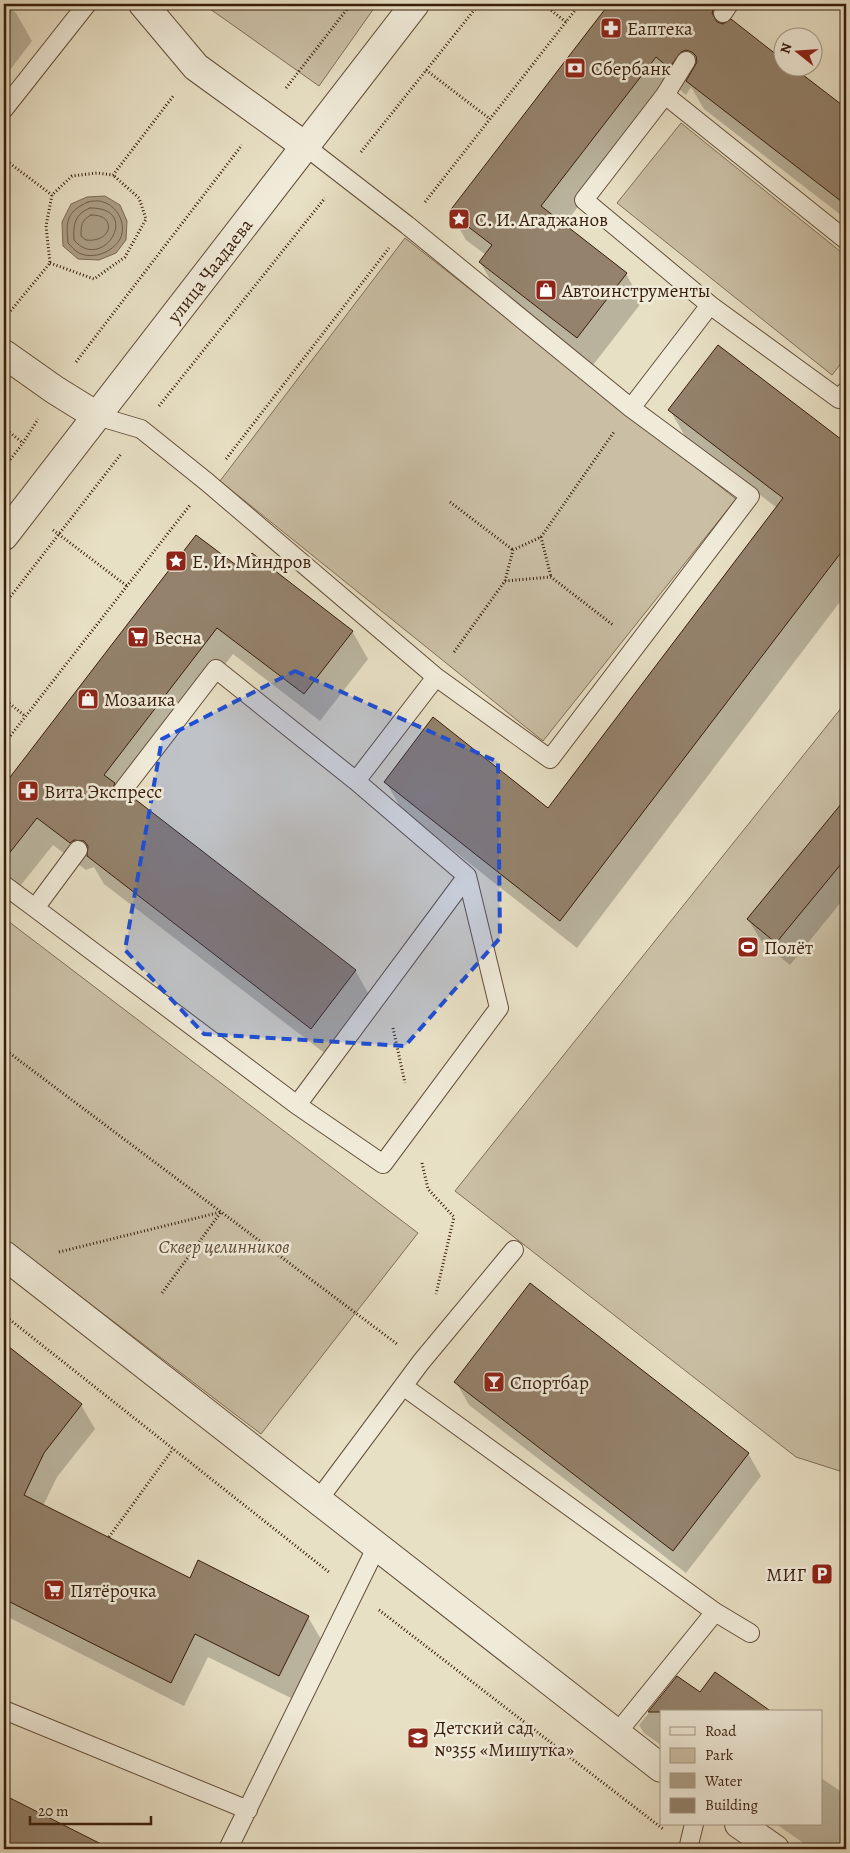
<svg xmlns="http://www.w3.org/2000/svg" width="850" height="1853" font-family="Alegreya,serif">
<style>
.green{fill:#cabfa5;stroke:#816e58}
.water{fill:#ac9e86;stroke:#7e6a55}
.shadow{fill:#0003}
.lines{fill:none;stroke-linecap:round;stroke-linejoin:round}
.shore{stroke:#725e48;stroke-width:1}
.building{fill:#94826c;stroke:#381d0b}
.service-casing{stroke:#644e3a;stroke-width:20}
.minor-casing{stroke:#644e3a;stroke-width:30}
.tertiary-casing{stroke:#644e3a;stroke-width:30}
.path{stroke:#381d0b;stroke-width:3;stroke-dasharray:1 2.5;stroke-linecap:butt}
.service{stroke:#f0ebd9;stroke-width:18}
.minor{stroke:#f0ebd9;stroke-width:28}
.tertiary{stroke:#f0ebd9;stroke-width:28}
.marked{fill:#1d4ed8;fill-opacity:0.2;stroke:#1d4ed8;stroke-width:4;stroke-dasharray:10 6;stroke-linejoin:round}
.labels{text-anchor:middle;stroke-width:5;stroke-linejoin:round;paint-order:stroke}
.poi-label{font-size:19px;fill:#381d0b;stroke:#f0ebd9;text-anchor:start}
.street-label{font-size:19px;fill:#381d0b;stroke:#f0ebd9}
.park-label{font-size:19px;font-style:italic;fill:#644e39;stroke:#f0ebd9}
</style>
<rect width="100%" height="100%" fill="#e8e0c5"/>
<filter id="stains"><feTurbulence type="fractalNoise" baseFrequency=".004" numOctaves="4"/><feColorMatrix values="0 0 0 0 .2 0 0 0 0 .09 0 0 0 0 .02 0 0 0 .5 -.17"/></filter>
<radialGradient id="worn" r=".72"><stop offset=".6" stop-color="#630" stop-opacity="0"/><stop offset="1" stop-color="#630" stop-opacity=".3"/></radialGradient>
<path class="green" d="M203 4H377L319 86Z
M681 123 846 256V357L832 375 617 203Z
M405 238 736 499 543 741 220 481Z
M846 702V1473L796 1457 455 1191Z
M4 918 418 1233 261 1434 4 1238Z"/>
<path class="water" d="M105 196 120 205 127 221 126 240 116 253 99 260 78 259 63 246 62 222 71 204 87 197Z"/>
<path class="shadow" d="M4 4H15L11 9 16 13 32 41 4 78Z
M611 4H709L714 7 724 25 731 21 782 60V68H792L846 109V219L704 109 691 87 686 95 673 84 563 226 626 274 642 302 593 365 496 290 480 262 486 255 466 240 450 212Z
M719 346 846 444V594L577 948 402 810 386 782 549 809 777 508 686 438 670 410Z
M197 536 240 570 352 631 368 659 320 721 233 654 122 799 355 970 371 998 327 1055 104 884 94 867 86 870 53 845 12 896 4 889V812L10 804 4 794V787Z
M846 800V896L790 965 762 942 748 919Z
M4 1345 81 1405 95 1429 57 1477 43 1506 191 1580 308 1617 322 1641 293 1699 208 1657 184 1706 4 1615Z
M456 1382 748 1453 761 1476 686 1573 469 1405Z
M677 1678 700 1694 661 1712V1745L644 1733 639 1725Z
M821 1778 846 1795V1849H812L776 1824H821Z
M4 1797 108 1849H4Z"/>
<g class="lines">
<path class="shore" d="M88 202C92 201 99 200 103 202 118 206 127 225 120 239 113 252 93 260 79 253 75 251 71 246 68 243 66 221 66 212 88 202Z
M90 208C143 207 103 274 74 240 73 224 75 214 90 208Z
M91 215C117 214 113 243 86 240L81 236C81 226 81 220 91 215Z"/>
</g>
<path class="building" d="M609 4H711L715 6 712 13 717 22 723 24 731 19 782 59V68H794L846 108V205L686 81 697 62 696 56 692 52 686 50 681 52 669 68 656 57 541 206 627 273 577 338 479 262 492 245 449 212Z
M718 345 846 443V546L560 921 384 782 433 717 548 808 783 498 668 410Z
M196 535 240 568 252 553 353 631 304 694 217 628 104 775 115 783 113 788V794L117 799 127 800 131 796 356 970 311 1029 87 856 88 846 84 841 74 840 70 843 37 818 4 860V785Z
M846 798V858L776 943 747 919Z
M530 1283 749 1453 673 1551 454 1382Z
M4 1343 82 1404 44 1453 24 1495 190 1578 198 1560 309 1616 279 1676 195 1634 171 1683 4 1599Z
M715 1672 772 1712H648L677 1676 700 1692Z
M4 1795 111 1849H4Z"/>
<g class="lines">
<g class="service-casing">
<path id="service" d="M723 13 729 4
M665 95 686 61
M4 109 87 4
M710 305 839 399 846 391
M631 408 710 305 584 200 665 95 846 240
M97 416 141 429 207 482 436 677 550 759 750 496 631 408 407 225 305 146
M123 790 216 669 356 781 436 677
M4 885 35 908 78 850
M35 908 297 1105 383 1164 499 1008 467 876 356 781
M297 1105 467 876
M403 1386 715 1612
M319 1499 421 1362 514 1250
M4 1710 248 1810
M617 1733 715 1612 750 1633
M228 1849 377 1546
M688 1849 694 1824"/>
</g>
<g class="minor-casing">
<path id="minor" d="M143 4 196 67 305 146
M4 354 55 390 97 416
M4 1255 661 1768
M739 1824 775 1849"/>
</g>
<g class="tertiary-casing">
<g id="tertiary">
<path id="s1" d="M4 536 415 4"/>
</g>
</g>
<path class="path" d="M543 4 566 22
M426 70 490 119
M286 88 351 4
M361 152 479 4
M4 159 52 195
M425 202 580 4
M50 263 94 279 125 257 146 219 139 198 113 175
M4 319 50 263 46 226 52 195 72 176 97 173 113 175 174 95
M76 362 242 145
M159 406 325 198
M4 428 23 443
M226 459 389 248
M4 468 23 443 38 419
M450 502 513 550
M53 530 127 586
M541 537 551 577
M505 581 551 577 613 625
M4 605 121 454
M454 652 505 581 513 550 541 537 614 432
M4 699 25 716
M4 744 190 505
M393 1028 405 1083
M4 1049 397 1344
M422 1163 428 1189 454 1217 436 1294
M4 1209 6 1221
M59 1252 221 1212 162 1293
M4 1315 330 1573
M109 1537 173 1449
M379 1610 663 1829"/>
<use href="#service" class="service"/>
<use href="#minor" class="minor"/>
<use href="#tertiary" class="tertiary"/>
</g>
<path class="marked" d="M295 671 498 762 500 938 405 1046 204 1034 125 950 162 739Z"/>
<defs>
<g id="pharmacy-square" transform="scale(1.125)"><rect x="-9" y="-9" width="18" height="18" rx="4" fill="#8f2418" stroke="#f0ebd9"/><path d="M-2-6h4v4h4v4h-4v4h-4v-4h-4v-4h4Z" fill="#fff"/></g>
<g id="bank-square" transform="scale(1.125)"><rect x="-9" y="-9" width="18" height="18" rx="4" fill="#8f2418" stroke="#f0ebd9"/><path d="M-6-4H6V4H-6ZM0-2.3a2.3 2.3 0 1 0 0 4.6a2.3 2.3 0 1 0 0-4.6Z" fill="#fff"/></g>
<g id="sight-square" transform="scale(1.125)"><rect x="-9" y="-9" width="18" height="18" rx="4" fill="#8f2418" stroke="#f0ebd9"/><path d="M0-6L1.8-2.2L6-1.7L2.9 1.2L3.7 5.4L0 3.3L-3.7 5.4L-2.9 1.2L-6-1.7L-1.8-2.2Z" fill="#fff"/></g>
<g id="shop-square" transform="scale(1.125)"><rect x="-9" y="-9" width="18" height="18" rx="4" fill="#8f2418" stroke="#f0ebd9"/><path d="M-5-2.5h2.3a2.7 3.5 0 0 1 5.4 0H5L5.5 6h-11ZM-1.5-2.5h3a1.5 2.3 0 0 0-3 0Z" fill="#fff"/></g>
<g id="supermarket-square" transform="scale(1.125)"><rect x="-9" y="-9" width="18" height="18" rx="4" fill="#8f2418" stroke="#f0ebd9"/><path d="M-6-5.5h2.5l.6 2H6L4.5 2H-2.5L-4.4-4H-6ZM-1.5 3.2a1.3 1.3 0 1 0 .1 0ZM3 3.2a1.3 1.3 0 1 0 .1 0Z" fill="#fff"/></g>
<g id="stadium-square" transform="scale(1.125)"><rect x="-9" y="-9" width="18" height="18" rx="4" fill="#8f2418" stroke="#f0ebd9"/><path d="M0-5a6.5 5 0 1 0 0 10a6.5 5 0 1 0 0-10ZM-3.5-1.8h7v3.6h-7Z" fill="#fff"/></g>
<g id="bar-square" transform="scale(1.125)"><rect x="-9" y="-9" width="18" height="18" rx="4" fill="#8f2418" stroke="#f0ebd9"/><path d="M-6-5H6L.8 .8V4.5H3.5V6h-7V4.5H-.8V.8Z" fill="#fff"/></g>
<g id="parking-square" transform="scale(1.125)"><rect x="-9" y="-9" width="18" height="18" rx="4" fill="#8f2418" stroke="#f0ebd9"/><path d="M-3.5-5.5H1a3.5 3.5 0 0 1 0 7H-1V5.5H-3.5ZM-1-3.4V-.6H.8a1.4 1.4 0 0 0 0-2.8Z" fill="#fff"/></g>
<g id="school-square" transform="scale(1.125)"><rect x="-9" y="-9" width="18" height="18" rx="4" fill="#8f2418" stroke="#f0ebd9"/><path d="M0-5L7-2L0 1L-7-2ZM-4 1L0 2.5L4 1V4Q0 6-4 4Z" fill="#fff"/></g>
</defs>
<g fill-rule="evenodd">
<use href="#pharmacy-square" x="611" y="28"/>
<use href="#bank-square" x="575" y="68"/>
<use href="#sight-square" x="459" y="219"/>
<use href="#shop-square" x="546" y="290"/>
<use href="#sight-square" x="176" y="561"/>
<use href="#supermarket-square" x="138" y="637"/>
<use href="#shop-square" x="88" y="699"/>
<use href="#pharmacy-square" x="28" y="791"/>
<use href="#stadium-square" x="748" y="947"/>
<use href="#bar-square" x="494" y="1382"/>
<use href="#parking-square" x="822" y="1574"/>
<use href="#supermarket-square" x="54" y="1590"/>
<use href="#school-square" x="418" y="1738"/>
</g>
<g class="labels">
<g class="poi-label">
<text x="627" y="35">Еаптека</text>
<text x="591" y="75">Сбербанк</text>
<text x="475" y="226">С. И. Агаджанов</text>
<text x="562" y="297">Автоинструменты</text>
<text x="192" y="568">Е. И. Миндров</text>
<text x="154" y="644">Весна</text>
<text x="104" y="706">Мозаика</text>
<text x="44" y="798">Вита Экспресс</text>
<text x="764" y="954">Полёт</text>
<text x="510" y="1389">Спортбар</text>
<text x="806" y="1581" text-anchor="end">МИГ</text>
<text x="70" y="1597">Пятёрочка</text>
<text x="434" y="1734">Детский сад<tspan x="434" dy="22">№355 «Мишутка»</tspan></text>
</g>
<g class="street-label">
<text dy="7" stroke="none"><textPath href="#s1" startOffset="336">улица Чаадаева</textPath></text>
</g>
<g class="park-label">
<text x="224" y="1253">Сквер целинников</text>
</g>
</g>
<rect width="850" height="1853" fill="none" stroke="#e8e0c5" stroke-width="20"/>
<rect x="5" y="5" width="840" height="1843" fill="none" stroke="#381d0b" stroke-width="2.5"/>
<rect x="10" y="10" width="830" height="1833" fill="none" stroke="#381d0b"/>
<rect x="660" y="1710" width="162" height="115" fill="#f0ebd9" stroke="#a69987"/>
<rect x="670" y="1727" width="25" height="8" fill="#f0ebd9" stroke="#a69987"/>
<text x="705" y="1736" font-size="15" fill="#381d0b">Road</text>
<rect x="670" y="1748" width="25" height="15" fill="#cabfa5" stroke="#a69987"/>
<text x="705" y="1760" font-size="15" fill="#381d0b">Park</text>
<rect x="670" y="1773" width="25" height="15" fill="#ac9e86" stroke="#a69987"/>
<text x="705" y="1786" font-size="15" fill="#381d0b">Water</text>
<rect x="670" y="1798" width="25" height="15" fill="#94826c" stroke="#a69987"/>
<text x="705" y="1810" font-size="15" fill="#381d0b">Building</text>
<g transform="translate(798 52) rotate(287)"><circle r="24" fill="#f0ebd9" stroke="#a69987"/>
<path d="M0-4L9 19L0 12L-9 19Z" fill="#8f2418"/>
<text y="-8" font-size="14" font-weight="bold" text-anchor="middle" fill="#381d0b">N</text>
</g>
<path d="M30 1816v8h121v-8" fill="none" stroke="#381d0b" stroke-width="2.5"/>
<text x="38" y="1816" font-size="15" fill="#381d0b" stroke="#f0ebd9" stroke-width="4" paint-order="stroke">20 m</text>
<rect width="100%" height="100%" filter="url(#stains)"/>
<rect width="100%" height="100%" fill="url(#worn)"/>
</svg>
